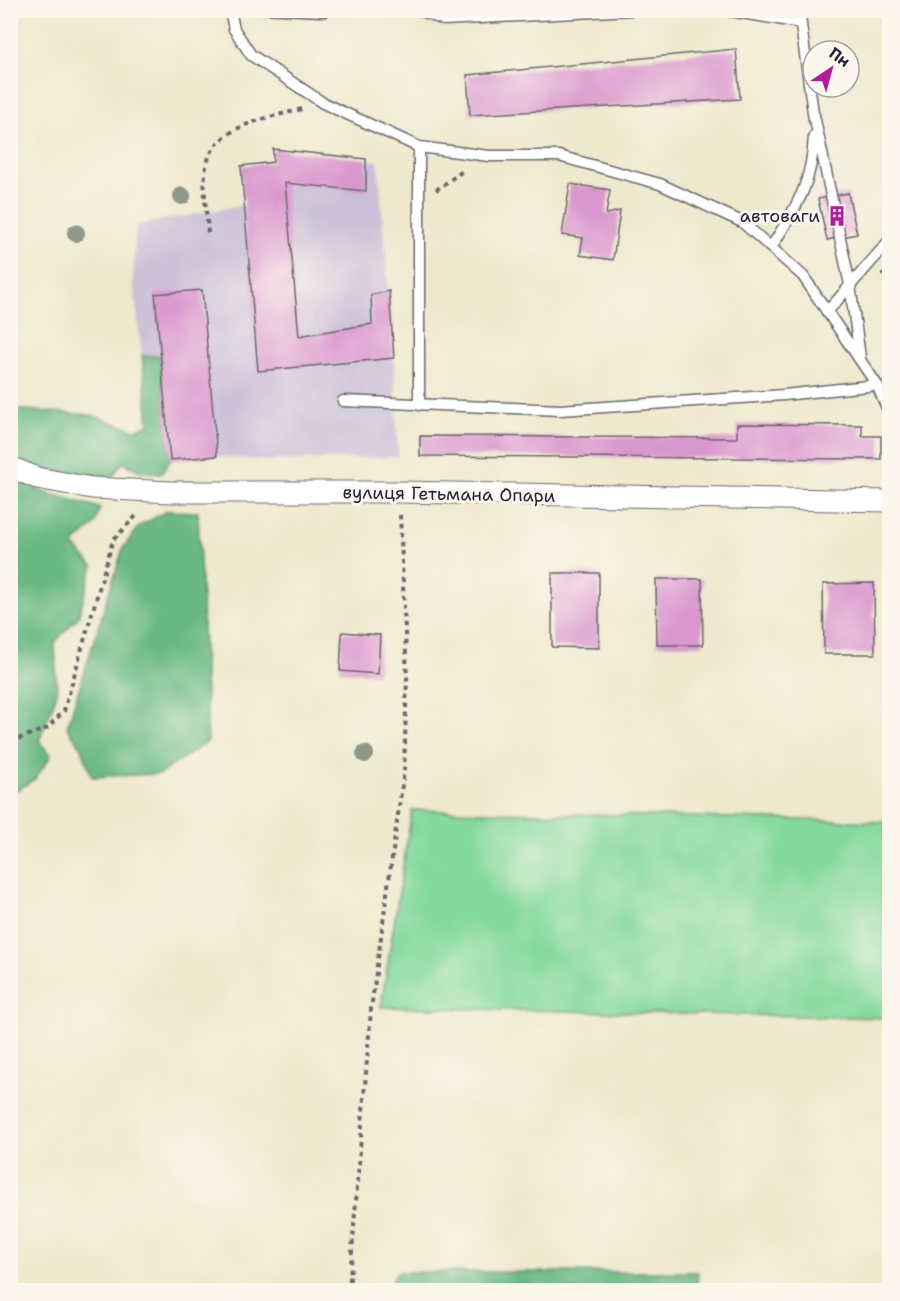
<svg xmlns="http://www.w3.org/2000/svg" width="900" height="1301" font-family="'Shantell Sans',sans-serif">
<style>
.industrial{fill:#c9bfd7}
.green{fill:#84d99c;stroke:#537e6c;stroke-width:1.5}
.forest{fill:#6bb984;stroke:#466e60;stroke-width:1.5}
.building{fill:#da97ce}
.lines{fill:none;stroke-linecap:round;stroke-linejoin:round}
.lane-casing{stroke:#69676e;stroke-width:13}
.street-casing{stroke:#69676e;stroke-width:23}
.path{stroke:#69676e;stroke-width:4;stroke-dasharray:4.5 4.5;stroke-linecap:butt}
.lane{stroke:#fff;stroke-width:10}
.street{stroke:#fff;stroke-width:21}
.tree{fill:#8e998c}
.labels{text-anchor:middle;stroke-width:6;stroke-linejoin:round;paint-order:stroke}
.poi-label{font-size:18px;fill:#22223b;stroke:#fbf7ec;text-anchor:end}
.street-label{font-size:18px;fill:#22223b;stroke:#fbf7ec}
</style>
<rect width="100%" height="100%" fill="#fbf7ec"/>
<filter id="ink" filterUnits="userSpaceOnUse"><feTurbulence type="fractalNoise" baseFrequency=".0167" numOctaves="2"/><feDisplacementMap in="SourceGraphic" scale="12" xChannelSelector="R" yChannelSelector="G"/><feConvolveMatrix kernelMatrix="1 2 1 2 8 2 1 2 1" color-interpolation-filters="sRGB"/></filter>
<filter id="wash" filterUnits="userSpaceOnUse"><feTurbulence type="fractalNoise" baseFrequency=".008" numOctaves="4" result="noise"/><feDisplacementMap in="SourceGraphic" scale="24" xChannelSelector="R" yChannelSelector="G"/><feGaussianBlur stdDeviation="1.35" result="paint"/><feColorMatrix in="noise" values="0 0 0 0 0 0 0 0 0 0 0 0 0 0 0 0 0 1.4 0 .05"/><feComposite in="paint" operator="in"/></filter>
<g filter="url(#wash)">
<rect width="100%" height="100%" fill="#eee8cc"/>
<path class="industrial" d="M273 149 378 161 394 358 398 457 266 461 217 456 170 460 160 356H142L133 280 136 225 244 205 241 166 272 162Z"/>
<path class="green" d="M412 810 889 822V1018L381 1007Z"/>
<path class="forest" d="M142 356H160L170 460 162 473 142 472 123 462 112 477 50 471 11 458 13 409 91 415 136 430 149 424Z
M11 479 41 491 100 508 95 524 73 545 93 566 78 617 55 642 57 694 39 741 51 756 35 779 17 790 10 788Z
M167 511 198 512 208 741 160 774 92 777 82 748 67 727 123 548 139 526Z
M397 1272H698L697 1290H387Z"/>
<g id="blocks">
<path class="building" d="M266 10H330L326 17 266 14Z
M736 49 740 99 470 115 467 75Z
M273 149 366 159V191L285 183 299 336 372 324 371 295 389 291 394 358 258 371 241 166 273 162Z
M570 184 610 190 606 214 620 211 613 260 580 255 583 238 562 235Z
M848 193 857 234 827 240 818 199Z
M202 290 217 456 170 460 155 294Z
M737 424 862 425V436H881V459L420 456V436L737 438Z
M552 573H599V648L552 647Z
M656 579H702L703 645H657Z
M874 583 875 654H824L823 584Z
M342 632 380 635 378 674 340 671Z"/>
</g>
</g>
<g filter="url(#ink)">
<use href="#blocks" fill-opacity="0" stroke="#69676e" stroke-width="1.5"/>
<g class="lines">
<g class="lane-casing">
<path id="lane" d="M230 10 234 29 251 55 323 103 419 147 489 156H559L660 184 742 222 803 276 877 385 890 415
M419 10 444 20 631 10
M724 10 801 23
M799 10 814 120
M814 115 850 285 860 357
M419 147V405
M772 246C796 207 812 185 814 136
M827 312 890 240
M343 401 560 410 784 395 877 385"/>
</g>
<g class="street-casing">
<path id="street" d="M10 467 37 478 92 488 171 492H400L890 501"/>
</g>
<path class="path" d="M436 190 464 170
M208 233C207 214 203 192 205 173 210 125 265 119 302 109
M881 274H890
M10 742 47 728 64 711 113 540 139 513
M349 1290 371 1009 404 771 407 678 400 514"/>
<use href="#lane" class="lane"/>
<use href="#street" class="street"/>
</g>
<g class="tree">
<circle cx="182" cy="196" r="9"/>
<circle cx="76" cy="233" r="9"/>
<circle cx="365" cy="754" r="9"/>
</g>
</g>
<defs>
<g id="building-bare" transform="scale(1.62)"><path d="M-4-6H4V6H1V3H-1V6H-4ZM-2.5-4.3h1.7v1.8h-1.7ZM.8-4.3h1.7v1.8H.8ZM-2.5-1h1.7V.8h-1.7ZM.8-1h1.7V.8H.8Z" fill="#b5179e" stroke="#fbf7ec" stroke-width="2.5" paint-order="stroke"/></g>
</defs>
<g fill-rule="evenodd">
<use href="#building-bare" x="837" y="216"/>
</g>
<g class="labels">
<g class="poi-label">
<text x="820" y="222">автоваги</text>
</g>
<g class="street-label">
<text transform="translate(449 494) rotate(1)" y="6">вулиця Гетьмана Опари</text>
</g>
</g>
<rect width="900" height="1301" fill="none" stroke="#fbf7ec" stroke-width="36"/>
<g transform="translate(831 69) rotate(36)"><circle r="28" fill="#fbf7ec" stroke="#a4a2a5" stroke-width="1.5"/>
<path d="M0-4.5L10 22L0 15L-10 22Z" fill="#b5179e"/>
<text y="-9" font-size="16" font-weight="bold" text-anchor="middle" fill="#22223b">Пн</text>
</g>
</svg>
